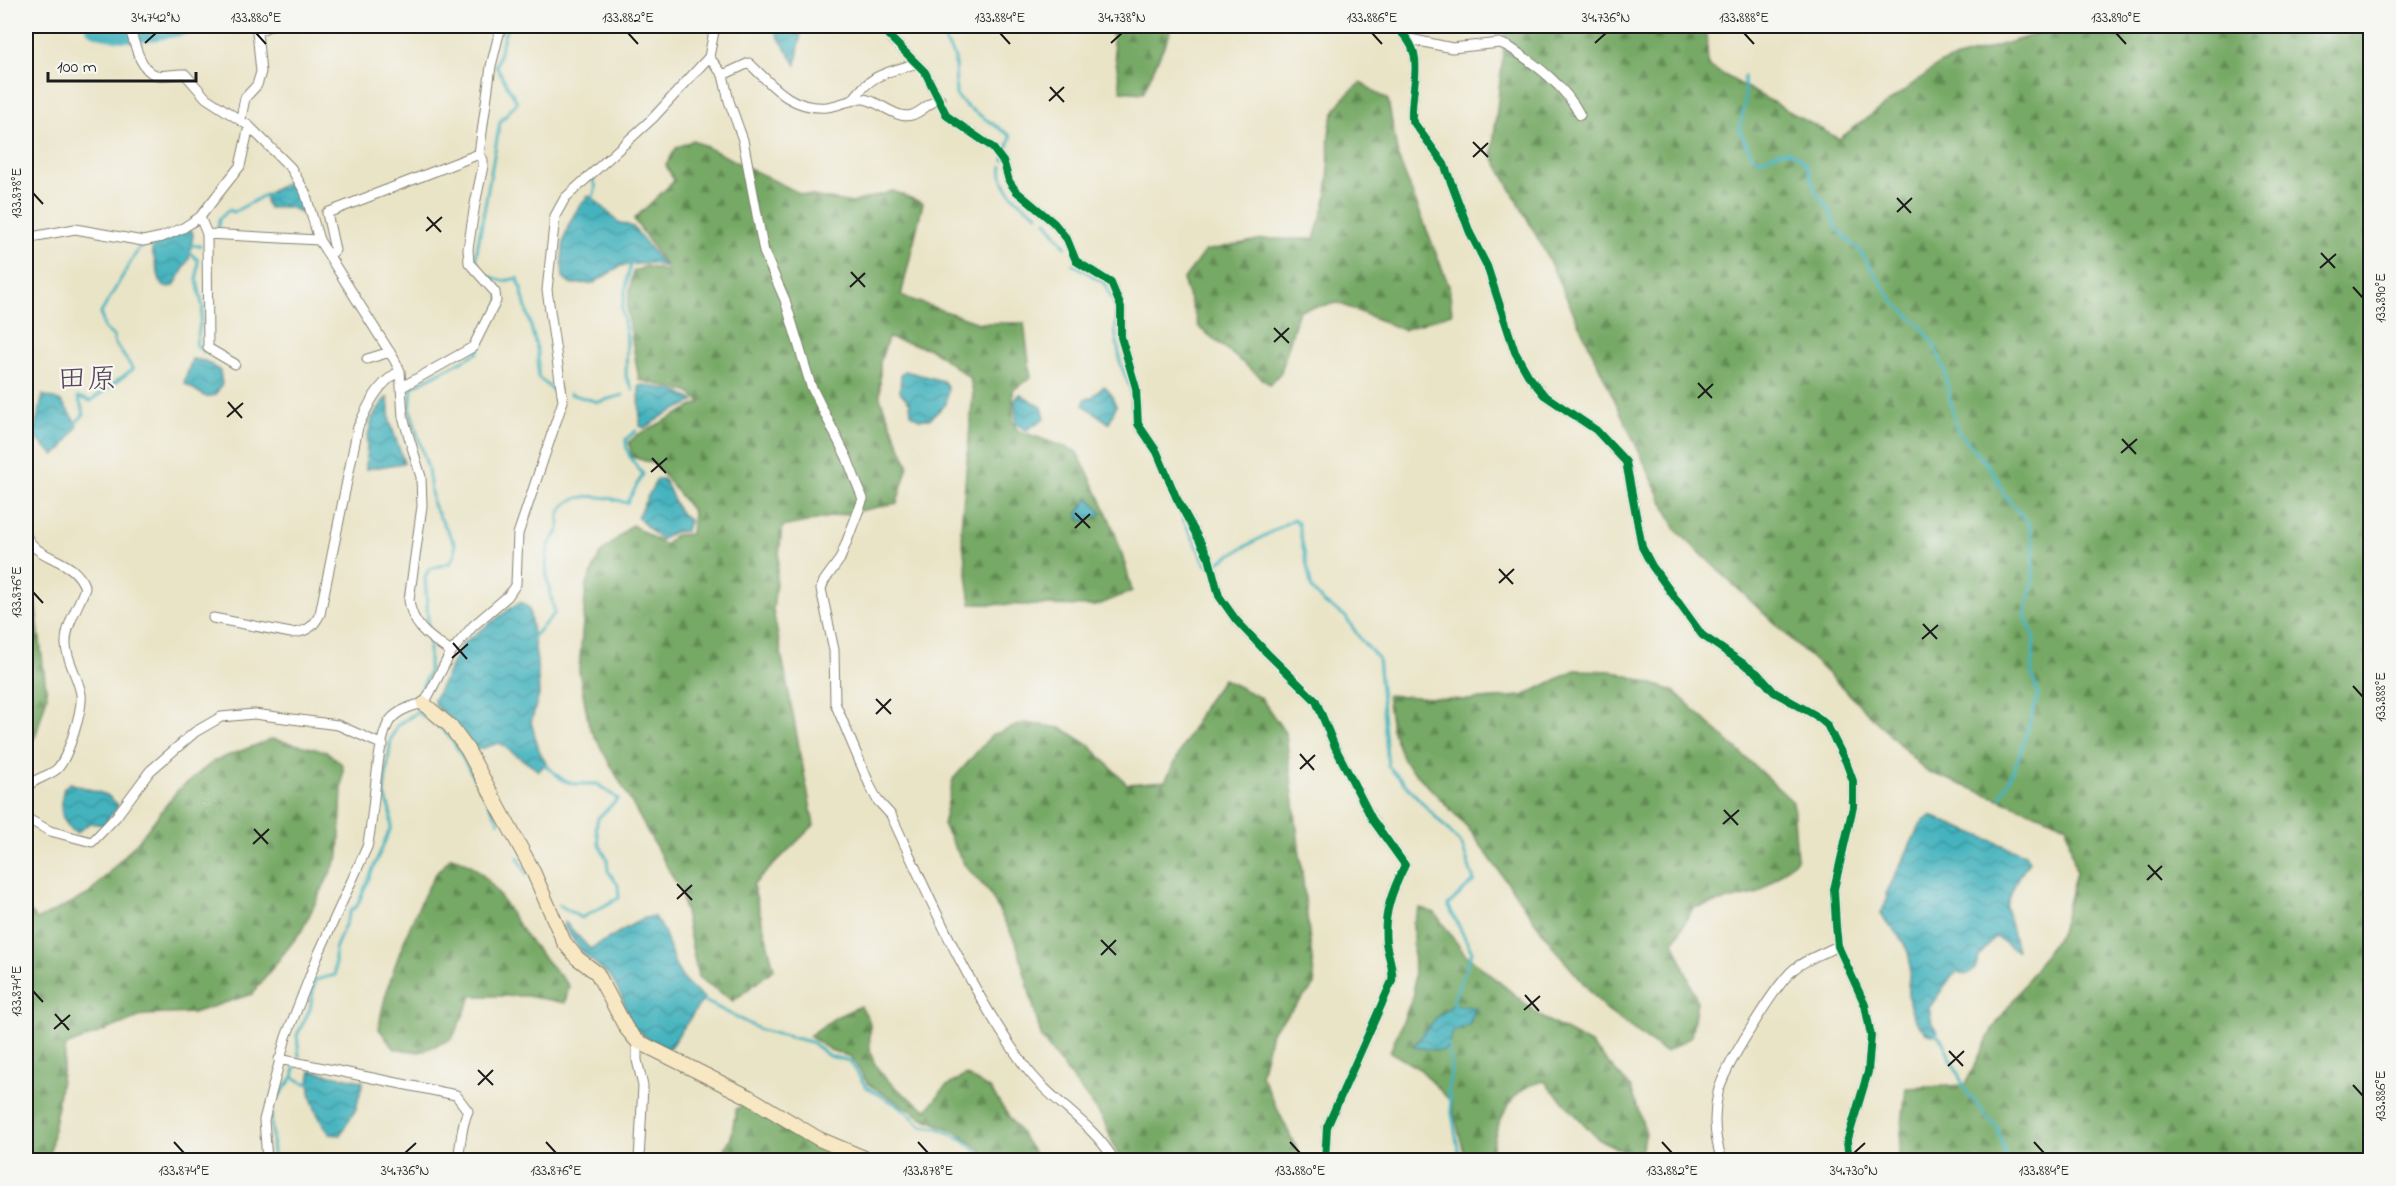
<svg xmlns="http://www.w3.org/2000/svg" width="2396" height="1186" font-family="'Indie Flower','Klee One',sans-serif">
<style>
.forest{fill:url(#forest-firs);stroke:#496240;stroke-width:1.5}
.water{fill:url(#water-waves);stroke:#30686d;stroke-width:1.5}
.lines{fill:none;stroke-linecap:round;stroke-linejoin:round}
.stream{stroke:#44b3be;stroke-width:3}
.river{stroke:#44b3be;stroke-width:18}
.street-casing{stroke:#838072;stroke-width:11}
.secondary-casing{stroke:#838072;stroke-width:16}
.street{stroke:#fff;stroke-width:9}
.secondary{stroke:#f7e8c3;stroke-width:14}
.cycleway-casing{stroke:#f6f6f2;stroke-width:11}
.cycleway{stroke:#00873e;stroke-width:8}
.ticks{fill:none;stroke:#1c1c1c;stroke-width:2}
.labels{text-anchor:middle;stroke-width:4.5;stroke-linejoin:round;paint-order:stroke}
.quarter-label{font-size:30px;fill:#594555;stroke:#f6f6f2}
.neatline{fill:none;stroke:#1c1c1c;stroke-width:2}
.ticks-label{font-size:15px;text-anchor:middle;fill:#1c1c1c}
</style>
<defs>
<pattern id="forest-firs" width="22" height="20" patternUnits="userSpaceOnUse" patternTransform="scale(1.5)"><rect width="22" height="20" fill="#76a965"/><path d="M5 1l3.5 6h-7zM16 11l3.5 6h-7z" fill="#608952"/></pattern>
<pattern id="water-waves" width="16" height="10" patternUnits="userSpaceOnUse" patternTransform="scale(1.5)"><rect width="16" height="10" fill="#44b3be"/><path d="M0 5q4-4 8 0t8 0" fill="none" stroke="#38919a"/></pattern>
</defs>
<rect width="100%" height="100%" fill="#f6f6f2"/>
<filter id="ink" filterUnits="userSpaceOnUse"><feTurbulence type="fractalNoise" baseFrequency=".0167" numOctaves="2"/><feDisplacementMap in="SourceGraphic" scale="12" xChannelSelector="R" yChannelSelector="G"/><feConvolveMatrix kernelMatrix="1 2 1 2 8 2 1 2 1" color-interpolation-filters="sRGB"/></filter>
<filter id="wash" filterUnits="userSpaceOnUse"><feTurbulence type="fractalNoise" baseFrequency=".008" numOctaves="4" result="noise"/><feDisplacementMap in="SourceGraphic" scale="24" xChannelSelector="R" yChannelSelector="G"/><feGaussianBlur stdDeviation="1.35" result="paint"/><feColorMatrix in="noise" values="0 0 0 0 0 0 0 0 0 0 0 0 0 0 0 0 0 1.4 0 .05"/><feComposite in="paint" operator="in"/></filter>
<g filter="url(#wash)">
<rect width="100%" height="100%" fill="#eae4c7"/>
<path class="forest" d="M1110 26H1180L1172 28 1143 93 1121 91Z
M1506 26H1706L1708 66 1839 139 1941 63 2063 26H2370V1160H1898L1906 1088 1965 1085 1992 1030 2061 932 2076 872 2066 825 1926 771 1849 694 1676 530 1543 248 1492 155Z
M1361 83 1388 100 1398 157 1449 286 1452 313 1403 330 1338 303 1299 310 1281 372 1270 385 1199 327 1183 280 1205 251 1263 239H1314C1318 224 1325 208 1327 193 1334 146 1314 116 1361 83Z
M693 140 801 194 852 203 893 191 923 203 901 296 979 323H1024L1031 378 1013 390V421L1017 430 1076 451C1103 500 1119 536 1132 591L1096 606 971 604 961 529 973 392 970 378 931 349 888 338 880 362V398L908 465 897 503 782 527 773 610 814 825 753 885 774 969 733 1001 698 977 681 892 589 726 579 671 586 586 600 554 632 525 665 545 675 535 691 534 693 512 655 464 632 457 629 442 637 435 701 402 688 392 639 380 627 309 633 272 646 266 665 271 667 268 634 219 674 181 666 165 676 148Z
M26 573 32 578 47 696 36 735 26 749Z
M1575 670 1613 671 1674 691 1793 802 1797 859 1759 893 1693 908 1674 942 1697 1001 1691 1037 1665 1052 1606 1010 1557 952 1469 829 1403 760 1392 729 1387 695 1466 700 1523 696Z
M1223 679 1261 698 1286 734 1315 985 1271 1032 1261 1075 1302 1160H1120L1103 1119 1042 1039 1017 945 989 892 964 864 943 825 953 779 992 735 1025 723 1062 728 1089 745 1127 784 1165 781 1205 704Z
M272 739 326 751 343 765 339 855 302 930 252 994 193 1013 144 1015 66 1046 49 1160H26V906L37 920 89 894 140 839 177 791 214 761Z
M451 857C489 865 505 908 526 936 539 954 555 969 569 986L565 1003 527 996H472L452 1039 420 1052 395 1049 379 1029C383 989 413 914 433 878 438 870 445 864 451 857Z
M1420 908 1435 913 1464 953 1543 1018 1591 1044 1631 1088 1646 1133 1639 1159 1598 1139 1544 1081C1538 1083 1530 1085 1525 1088 1507 1100 1487 1139 1495 1160H1466L1451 1102 1421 1070 1390 1052 1414 994 1413 923Z
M860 1006C876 1027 868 1025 870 1049 873 1075 907 1097 927 1110L945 1087 966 1075 990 1089 1039 1160H993L960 1134 921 1117 868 1084 851 1057 830 1050 809 1036 836 1017Z
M745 1104 800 1137 835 1154 831 1160H718L731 1138 736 1109Z"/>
<path class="water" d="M776 26H802L796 65 777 35Z
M294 182 305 214 289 207 269 208 266 203 265 195 286 183Z
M588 196 593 198 618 222 633 227 665 267 651 263 620 266 594 283 570 284 563 277C560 244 565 221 588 196Z
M188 230 192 231 193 235 189 259 174 286 165 287 161 284 152 250 159 243Z
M192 359 205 361 220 371 222 384 215 395 206 397 184 383Z
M905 371 943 381 948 387 946 404 930 419H919L911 414 910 403 900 392 901 375Z
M643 385 675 391 695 401 666 414 645 428 640 426 639 386Z
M1104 386 1111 394 1116 406 1109 423 1083 405 1086 398H1091Z
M1020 394 1042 407 1045 418 1026 430 1016 424 1015 400Z
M43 395 62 402 76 423 77 427 62 449 54 455 33 436Z
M386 398H388L390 422 404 463 366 469 367 441 372 418Z
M657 479H663C677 498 669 505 689 520L686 531 673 532 661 540 637 517Z
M1089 497 1102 514 1084 521 1079 520 1078 513Z
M518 603H523L529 608 537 662 539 695 531 722 539 750 546 763 539 771 499 743 476 750 459 726 435 705 434 700 462 644Z
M70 783 107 795 118 805 117 808 103 825 90 823 76 833C59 821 59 807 64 788Z
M1931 816 2025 854 2029 861 2017 879 2006 907 2017 950C2007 948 2004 939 1995 937L1980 955 1975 969 1966 975 1958 972 1953 974 1929 1008 1932 1024 1938 1032 1935 1035C1919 1034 1909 1010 1908 995 1907 979 1914 963 1906 948 1901 935 1888 926 1881 914L1887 899 1886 894 1921 823Z
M653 916C667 929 669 950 676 967 682 980 693 990 704 998L668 1050 649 1040 632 1025 621 996 611 977 583 953 563 926 565 922 590 949 642 919Z
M1454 1004 1476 1008 1469 1025 1453 1032 1446 1049 1441 1051 1413 1047 1435 1019Z
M311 1071 363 1081 356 1109 340 1135 330 1134C317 1118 305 1092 311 1071Z"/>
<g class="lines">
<path class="stream" d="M942 26V36L955 58 956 95 966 106 1011 136 1004 160
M1744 76 1745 104 1739 129 1752 155 1760 160 1779 152 1788 151 1800 157 1807 166 1816 192 1829 210 1838 230 1860 251 1893 301 1921 326 1933 343 1944 368 1956 428 1994 473 2004 494 2028 523 2033 540V581L2025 616 2034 637 2032 674 2038 695 2019 757 2001 797
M1002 166C998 188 1022 205 1038 215
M592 200 596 187 592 179
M1046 221 1066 247
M218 228 219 219 229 210 234 212 263 196 267 197
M189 245 200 246
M187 250 198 260 197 280 203 308 196 345 204 352
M1073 264 1104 283 1117 309
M630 266 622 309 627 339 626 377 633 390
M478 267 476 256 500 122 517 102 496 66 507 26
M484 275 504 281 518 278 538 353V377L556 393
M1117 315 1115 331 1121 365 1131 390 1133 426 1149 447 1163 477
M570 394 598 402 623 395
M74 425 84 414 78 397 91 401 133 369 114 342V337L104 328 101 313 139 248 148 244 158 248
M1183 518 1206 565 1209 564
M1218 562 1294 519 1298 523 1312 589 1324 603 1345 616 1361 640 1378 658 1388 766 1462 845 1474 881 1448 905 1472 952 1453 1001 1455 1006
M429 633 425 577 429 569 450 563 455 554V544L433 505 428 469 410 410 412 387 477 353 500 304 499 288 488 278
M429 639V671L417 700V712L441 728 453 741 499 822
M531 639 555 613C550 593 543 570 548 549 549 541 557 536 559 529 560 524 558 519 559 515 568 488 608 497 627 503L643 474C634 464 625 453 626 439L636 431
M543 763 563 780 575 784H597L618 799 598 818 596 827 599 844 607 859 608 871 618 885 619 898 581 918 559 905
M518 857 527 875
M701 999 761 1030 811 1042 829 1056 850 1061 866 1087 902 1108 922 1126 938 1128 964 1140 986 1160
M1934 1031 1943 1042 1967 1093 1998 1129 2007 1160
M1448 1044 1451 1071 1448 1091 1460 1160
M299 1056 297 1035 310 1009 315 980 335 975V949L351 910 357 906 391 827V814L384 791 391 739 397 726 417 712
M293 1077 304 1083H311
M272 1105 293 1077 295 1067
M271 1111 273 1160"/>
<path class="river" d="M94 26C125 39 153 32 185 26"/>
</g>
</g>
<g filter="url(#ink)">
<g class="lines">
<g class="street-casing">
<path id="street" d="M129 26C134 40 139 70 156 75 165 77 176 73 185 74L206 98 249 126 291 168 305 192 319 240 394 359 400 371 403 417 421 477 422 506 409 600C412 627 431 638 451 652L424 704C414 704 398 711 391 719 375 739 375 818 367 847L319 953 286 1037 264 1120 267 1160
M879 26 925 72 947 116 992 147 1004 163 1009 181 1016 191 1054 223 1067 239 1076 261 1111 283 1121 307V337L1136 388 1138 424 1157 452 1176 497 1209 558 1219 596 1236 620 1267 653 1316 701 1335 747 1372 819 1405 865C1392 891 1383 914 1386 943 1388 956 1394 968 1392 981L1327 1127 1325 1160
M1393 26C1430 50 1410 83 1412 120L1444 164 1470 233 1487 266 1515 352 1528 375 1544 395 1596 430 1626 462 1642 547 1652 566 1702 635 1757 673 1774 692 1815 715 1827 725 1846 762 1853 781V807L1834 889 1836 926 1838 946 1865 1005 1871 1036 1868 1072 1847 1142 1849 1160
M1410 39 1452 48 1500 43 1509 47C1537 65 1565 86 1580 115
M709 57 723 75 729 101 743 140 764 252 785 300 811 386 847 458 863 499 840 559 824 581 821 589 834 650 835 703 871 788 878 801 891 815C931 901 968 988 1024 1065 1050 1101 1092 1122 1114 1160
M723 75 749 63C773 86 791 110 827 107 839 106 852 98 864 99 879 101 897 120 912 115 922 112 929 102 940 99
M852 101C871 74 885 73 915 64
M241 118 245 98 257 85 261 72 257 32 269 26
M200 217 207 234 319 240
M207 234 208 348 235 364
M26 238 75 229 143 241 162 237 183 228 200 217 240 166 249 126
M329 256 335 250 327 213 479 154
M367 359 390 352
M402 387 473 347 496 301 495 292 469 263 468 249 475 204 483 166V160L479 154 491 66 501 26
M26 535C37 562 74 556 85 588 79 606 65 625 66 645 67 661 78 677 81 694 83 709 68 758 57 769 48 777 34 778 26 788
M213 618 291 633C306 632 313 628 320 614L358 427C368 405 378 383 400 371
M451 652 473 626 508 596 516 584 518 534 563 401 547 290 555 216 565 198 653 118 709 57 715 26
M26 818 50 831 92 842 115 818 150 771 195 732 221 717 254 714 338 725 383 745
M637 1041V1060L643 1086 639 1160
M279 1059 456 1095 468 1111C461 1125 461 1144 458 1160
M1722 1160C1714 1138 1713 1116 1718 1093 1722 1071 1776 984 1794 969 1806 959 1824 953 1838 946"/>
</g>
<g class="secondary-casing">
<path id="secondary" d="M424 704 450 726 467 749 532 869 564 942 577 958 597 973 626 1028 637 1041 749 1097 819 1139 869 1160"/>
</g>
<use href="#street" class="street"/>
<use href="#secondary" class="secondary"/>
<g class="cycleway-casing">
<path id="cycleway" d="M879 26 925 72 947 116 992 147 1004 163 1009 181 1016 191 1054 223 1067 239 1076 261 1111 283 1121 307V337L1136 388 1138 424 1157 452 1176 497 1209 558 1219 596 1236 620 1267 653 1316 701 1335 747 1372 819 1405 865C1392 891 1383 914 1386 943 1388 956 1394 968 1392 981L1327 1127 1325 1160
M1393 26C1430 50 1410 83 1412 120L1444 164 1470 233 1487 266 1515 352 1528 375 1544 395 1596 430 1626 462 1642 547 1652 566 1702 635 1757 673 1774 692 1815 715 1827 725 1846 762 1853 781V807L1834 889 1836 926 1838 946 1865 1005 1871 1036 1868 1072 1847 1142 1849 1160"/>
</g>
<use href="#cycleway" class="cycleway"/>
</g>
</g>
<path class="ticks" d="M256 33 266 44M628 33 638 44M1000 33 1010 44M1372 33 1382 44M1744 33 1754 44M2116 33 2126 44M145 43 156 33M1111 43 1122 33M1595 43 1606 33M1050 87 1064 102M1049 101 1064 87M1473 142 1488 157M1473 157 1488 143M33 193 43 204M1897 198 1911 213M1897 212 1912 198M427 217 441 232M426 231 442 217M2321 253 2335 268M2320 268 2336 254M851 272 865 287M850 287 865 273M2353 287 2363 298M1274 328 1289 343M1274 342 1289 328M1698 383 1712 398M1698 398 1713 384M228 402 242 418M227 417 243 403M2122 439 2136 454M2121 453 2137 439M652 458 666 473M651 472 667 458M1075 513 1090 528M1075 528 1090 514M1499 569 1513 584M1499 583 1514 569M33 592 43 603M1923 624 1937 639M1922 639 1938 625M453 643 467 659M452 658 468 644M2353 686 2363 697M876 699 891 714M876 714 891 699M1300 754 1314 770M1300 769 1315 755M1724 810 1738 825M1723 824 1739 810M254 829 268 844M253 844 269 829M2148 865 2162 880M2147 880 2162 866M677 884 692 900M677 899 692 885M1101 940 1116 955M1101 955 1116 940M33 991 43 1002M1525 995 1539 1011M1524 1010 1540 996M55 1014 69 1030M54 1029 70 1015M1949 1051 1963 1066M1948 1066 1964 1051M478 1070 493 1085M478 1085 493 1070M2353 1085 2363 1096M174 1142 184 1153M546 1142 556 1153M918 1142 928 1153M1290 1142 1300 1153M1662 1142 1672 1153M2034 1142 2044 1153M405 1153 416 1143M1854 1153 1865 1143"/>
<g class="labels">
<g class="quarter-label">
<text x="87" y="388">田原</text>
</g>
</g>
<rect width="2396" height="1186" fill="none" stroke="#f6f6f2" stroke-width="66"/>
<path d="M48 72v9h148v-9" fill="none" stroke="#1c1c1c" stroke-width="3"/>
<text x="57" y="72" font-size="18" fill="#1c1c1c" stroke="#f6f6f2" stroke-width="4.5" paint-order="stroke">100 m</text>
<rect x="33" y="33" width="2330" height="1120" class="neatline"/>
<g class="ticks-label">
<text x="156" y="22">34.742°N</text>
<text x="256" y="22">133.880°E</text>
<text x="628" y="22">133.882°E</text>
<text x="1000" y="22">133.884°E</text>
<text x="1122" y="22">34.738°N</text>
<text x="1372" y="22">133.886°E</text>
<text x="1606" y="22">34.736°N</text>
<text x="1744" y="22">133.888°E</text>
<text x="2116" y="22">133.890°E</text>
<text transform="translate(16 193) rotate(-90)" y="5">133.878°E</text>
<text transform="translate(2380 298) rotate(-90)" y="5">133.890°E</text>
<text transform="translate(16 592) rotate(-90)" y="5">133.876°E</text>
<text transform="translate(2380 697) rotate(-90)" y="5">133.888°E</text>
<text transform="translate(16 991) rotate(-90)" y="5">133.874°E</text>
<text transform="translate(2380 1096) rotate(-90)" y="5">133.886°E</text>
<text x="184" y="1175">133.874°E</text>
<text x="405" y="1175">34.736°N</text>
<text x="556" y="1175">133.876°E</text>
<text x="928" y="1175">133.878°E</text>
<text x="1300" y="1175">133.880°E</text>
<text x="1672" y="1175">133.882°E</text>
<text x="1854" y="1175">34.730°N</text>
<text x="2044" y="1175">133.884°E</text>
</g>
</svg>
